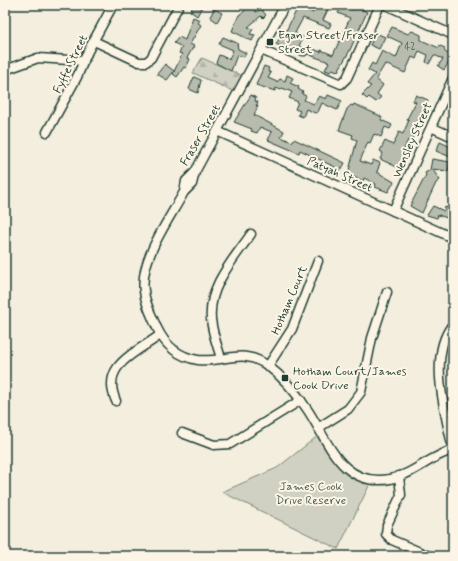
<svg xmlns="http://www.w3.org/2000/svg" width="458" height="561" font-family="Mynerve,sans-serif">
<style>
.forest{fill:url(#forest-firs);stroke:#78877b}
.park{fill:#d0d1c2;stroke:#78877b}
.building{fill:#b8bcae;stroke:#1f3d34}
.lines{fill:none;stroke-linecap:round;stroke-linejoin:round}
.minor-casing{stroke:#1f3d34;stroke-width:11}
.minor{stroke:#fcf5e5;stroke-width:8}
.poi-dot{fill:#1f3d34;stroke:#fcf5e5;stroke-width:1.5}
.labels{text-anchor:middle;stroke-width:4;stroke-linejoin:round;paint-order:stroke}
.number-label{font-size:10px;fill:#455d52}
.poi-label{font-size:12px;fill:#1f3d34;stroke:#fcf5e5;text-anchor:start}
.street-label{font-size:12px;fill:#1f3d34;stroke:#fcf5e5}
.park-label{font-size:12px;fill:#425b50;stroke:#fcf5e5}
</style>
<defs>
<pattern id="forest-firs" width="22" height="20" patternUnits="userSpaceOnUse"><rect width="22" height="20" fill="#d0d1c2"/><path d="M5 1l3.5 6h-7zM16 11l3.5 6h-7z" fill="#b2b4a7"/></pattern>
</defs>
<rect width="100%" height="100%" fill="#f3eede"/>
<filter id="ink" filterUnits="userSpaceOnUse"><feTurbulence type="fractalNoise" baseFrequency=".025" numOctaves="2"/><feDisplacementMap in="SourceGraphic" scale="8" xChannelSelector="R" yChannelSelector="G"/><feConvolveMatrix kernelMatrix="1 2 1 2 8 2 1 2 1" color-interpolation-filters="sRGB"/></filter>
<g filter="url(#ink)">
<path class="forest" d="M202 58 243 76 235 92 193 73Z"/>
<path class="park" d="M319 435 332 457 371 482 338 549 222 492 277 468Z"/>
<path class="building" d="M194 5 202 7 197 16 190 11Z
M299 5H306L305 9 313 13 317 5H330L323 20 331 24 329 28 303 18 295 33 303 37 299 46 312 52 313 49 321 52V50L333 55 350 18 338 13 340 9 330 5H343L354 10 355 8H359L367 12 349 52 338 71 332 69 331 72 325 70 329 62 307 54 306 56H302L276 44 281 36 283 37Z
M251 6 256 12 261 9 266 15 263 18 261 16 248 27 253 29 250 34 255 35 252 41 232 31 239 15Z
M214 9 222 13 217 22 210 17Z
M193 17 200 20 198 23 201 25 190 44 194 46 187 58 190 59 186 68 184 67 177 77 173 74 182 54 179 53 182 47 174 43 179 37 185 40Z
M392 27 408 34 412 31 421 35V40L439 48 440 46 445 48 444 51 452 57 444 70 438 66 443 59 434 55 429 64 426 62 428 55 419 51 416 59 412 57 405 73 385 64 376 79 383 85 377 94 381 97 376 102 369 97 367 99 362 95 371 86 367 84 375 74 368 70 372 63 375 65 382 51 396 58 402 43 387 36Z
M376 33 385 37 379 49 370 45Z
M223 37 237 43 238 49 246 53 244 57 237 55 231 71 216 63 219 55 229 59 233 50 219 44Z
M165 64 174 71 167 80 157 74Z
M264 66 269 68 268 71 271 73 268 78 277 82 280 79 285 81 287 75 293 78 290 83 299 87 298 89 303 92 302 94 306 96 304 100 314 104 319 96 326 99 328 95 342 101 337 110 322 103 318 112 315 113 306 109 303 117 298 115 300 111 295 109 298 102 289 98 292 92 282 88 281 90 276 88 275 91 256 85Z
M194 77 201 80 198 93 189 89Z
M251 95 256 98 255 101 258 102 256 106H258L254 115 284 131 281 137 292 142 294 139 345 163 341 170 300 150 299 153 294 151 268 140 272 132 260 127 257 133 251 131 252 129 234 122Z
M416 95 428 100 425 106 426 107 420 121 418 120 415 133 410 142 408 140 404 149 407 150 399 168 380 159 383 153 380 151 385 141 393 145 399 132 403 134 409 120 407 119 416 102 413 101Z
M354 104 378 115 382 117 381 120 392 125 390 129 385 127 381 137 374 134 370 143 368 142 360 161 371 165 373 160 380 163 377 172 394 182 388 192 375 187 376 184 364 178 363 181 353 177 352 179 347 178 357 140 352 138 353 135 339 130 347 109 351 105 353 106Z
M440 142 453 148V158L436 151Z
M432 159 450 162 448 171 432 169 440 180 436 183 422 213 410 206 426 175 425 173 430 170Z
M433 206 444 211 445 207 453 210V220L438 215 437 218 427 215Z"/>
<g class="lines">
<g class="minor-casing">
<path id="minor" d="M285 5 195 172 186 181 184 192C169 220 139 260 144 291 145 304 152 316 157 328 165 345 179 357 198 360 225 363 242 347 268 366 283 377 297 394 307 409 328 440 341 488 390 479 413 475 430 456 453 450
M386 5 453 35
M94 41 139 62H146L151 58 179 5
M261 50 341 84 347 78 380 5
M5 70 38 58 84 61
M431 127 453 137
M217 131 453 238
M47 132 77 77 88 51 113 5
M184 192 192 184 195 172
M393 211 453 78
M221 358C217 345 212 332 211 319 208 286 234 259 251 234
M268 366 292 329 318 261
M116 401C100 365 135 354 160 335
M318 428 348 409 361 392 372 338 387 292
M182 433 214 445 230 444 301 400
M453 450C446 414 427 356 453 324
M399 476 401 495 387 525 386 534 392 540 429 556"/>
</g>
<use href="#minor" class="minor"/>
</g>
</g>
<g class="poi-dot">
<rect x="266" y="38" width="8" height="8" rx="2"/>
<rect x="281" y="374" width="8" height="8" rx="2"/>
</g>
<g class="labels">
<g class="number-label">
<text x="410" y="50">42</text>
</g>
<g class="poi-label">
<text x="278" y="39">Egan Street/Fraser<tspan x="278" dy="14">Street</tspan></text>
<text x="293" y="375">Hotham Court/James<tspan x="293" dy="14">Cook Drive</tspan></text>
</g>
<g class="street-label">
<text transform="translate(70 64) rotate(-64)" y="4">Fyffe Street</text>
<text transform="translate(200 135) rotate(-60)" y="4">Fraser Street</text>
<text transform="translate(412 140) rotate(-66)" y="4">Wensley Street</text>
<text transform="translate(340 174) rotate(24)" y="4">Patyah Street</text>
<text transform="translate(289 300) rotate(-67)" y="4">Hotham Court</text>
</g>
<g class="park-label">
<text x="311" y="490">James Cook<tspan x="311" dy="14">Drive Reserve</tspan></text>
</g>
</g>
<rect width="458" height="561" fill="none" stroke="#fcf5e5" stroke-width="20"/>
<rect x="10" y="10" width="438" height="541" fill="none" stroke="#1f3d34" stroke-width="1.5" filter="url(#ink)"/>
</svg>
